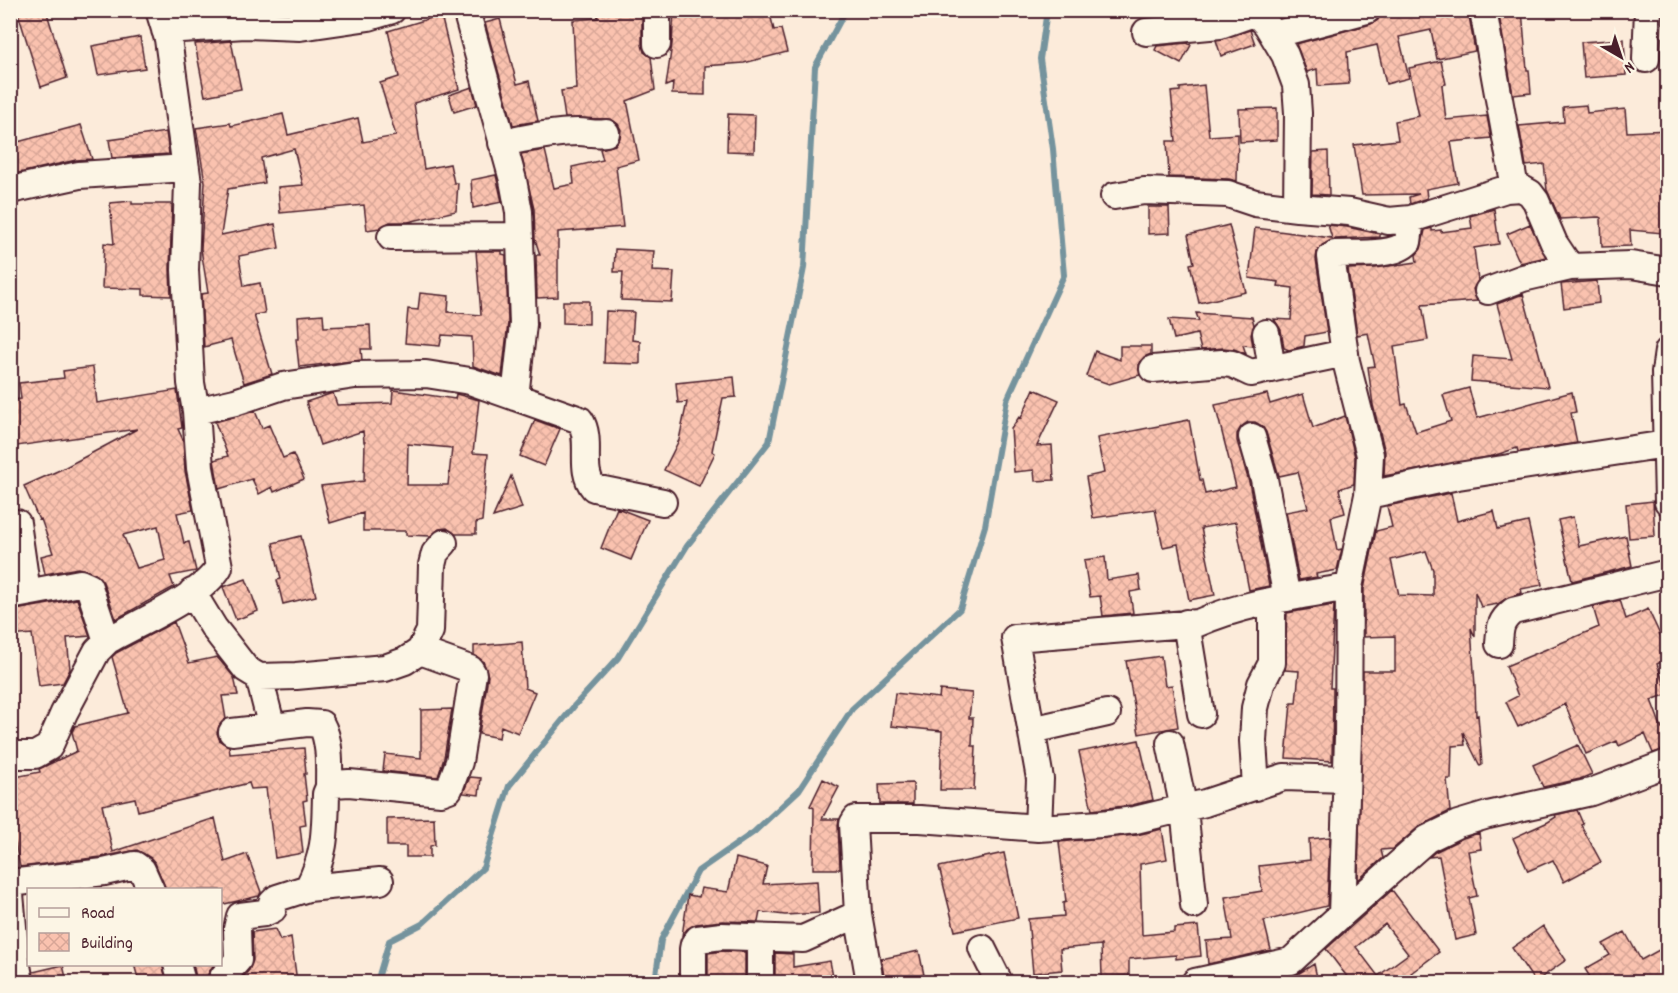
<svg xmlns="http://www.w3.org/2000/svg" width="1678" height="993" font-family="Dekko,sans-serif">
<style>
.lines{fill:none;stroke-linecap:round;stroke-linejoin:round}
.stream{stroke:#74939d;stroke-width:6}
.building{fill:url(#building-cross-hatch);stroke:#4a1f2b;stroke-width:1.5;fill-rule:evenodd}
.minor-casing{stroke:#4a1f2b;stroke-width:30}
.minor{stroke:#fcf5e5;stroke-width:26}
</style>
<defs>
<pattern id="building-cross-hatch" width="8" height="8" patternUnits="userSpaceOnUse" patternTransform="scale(1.5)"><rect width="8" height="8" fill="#fac2af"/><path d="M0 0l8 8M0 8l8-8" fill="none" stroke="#d8a697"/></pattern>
</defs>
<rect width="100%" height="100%" fill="#fcebda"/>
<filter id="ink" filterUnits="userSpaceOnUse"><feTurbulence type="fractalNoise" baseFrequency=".0167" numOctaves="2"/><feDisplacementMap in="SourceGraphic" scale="12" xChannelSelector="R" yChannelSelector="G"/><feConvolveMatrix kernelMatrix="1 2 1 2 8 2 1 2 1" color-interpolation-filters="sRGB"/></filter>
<g filter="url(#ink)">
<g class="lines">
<path class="stream" d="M377 982 389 941 422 924 483 868 509 786 575 705 618 658 687 546 769 442 804 268 815 67 846 10
M655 982 661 940 698 871 754 832 799 790 852 709 960 609 985 526 1007 400 1064 275 1053 149 1040 59 1047 10"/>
</g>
<path class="building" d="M17 10H46L67 78 41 87Z
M597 10H642V45L644 52 651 57 655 90 627 101 639 160 616 166 623 227 558 232V297L537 298 536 255H540L535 239 534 209 521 154 545 150 554 188 574 184 572 167 603 160 600 149 615 145 620 138 621 130 618 124 611 119 565 118 561 91 576 89 573 20 598 18Z
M674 10H769L774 30 781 29 787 52 744 63 705 66V95L672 94 673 83 666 86 672 44Z
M1382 10H1468L1475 51 1437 59 1431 30 1399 37 1409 78 1386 84 1377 45 1347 52 1349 84 1318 86 1317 69 1307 72 1296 44 1371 24 1378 20Z
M1498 10H1522L1527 70H1529L1531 93 1513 95Z
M441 15 459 89 414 103 424 169 450 164 454 183H458L456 211 408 222H390L380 228 367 230 364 205 280 213 278 187 303 185 294 149 261 158 265 183 228 189 221 235 275 224 279 248 239 256 244 286 260 283 265 313 254 315 272 374 244 383 231 340 204 347 201 294 208 293 201 249 205 182 196 128 230 123 231 126 283 114 288 135 358 118 363 142 396 136 380 83 399 77 388 31Z
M500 19 517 84 529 81 538 121 513 125 485 23Z
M1250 30 1255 44 1221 56 1216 40Z
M140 37 145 68 98 75 92 46Z
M1624 39 1626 75 1584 78 1581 42Z
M231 41 241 89 205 96 195 44Z
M1187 43 1191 45 1181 64 1155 50 1157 46Z
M1441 61 1446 84 1442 85 1446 120 1487 116 1491 138 1451 142 1458 183 1426 189 1427 198 1410 204 1409 197 1419 194 1362 195 1354 145 1398 140 1395 121 1419 116 1409 68Z
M1204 85 1209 136 1238 134 1237 181 1229 179 1169 177 1167 141H1176L1171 92 1180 91V88Z
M472 87 477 105 454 112 449 95Z
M1586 105 1587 113 1625 109 1627 132 1668 130V196L1663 233 1630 230 1631 246 1602 247 1601 218 1599 217 1560 219 1547 190 1544 164 1526 166 1519 126 1564 122 1563 107Z
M1277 108V140L1240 142 1239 109Z
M728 114 755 115 754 152 727 151Z
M81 125 92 159 76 160 10 175V144Z
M166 132 169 154 112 158 109 140Z
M1328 151 1329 195 1312 194 1313 152Z
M496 175 502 202 473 208 471 180Z
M132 201V204H172L170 269 171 296 143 295V289L102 288 104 243 114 244 110 203Z
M1148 207H1169L1170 233 1148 234Z
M1494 209 1499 244 1474 248 1478 281 1473 289 1477 301 1422 305 1428 340 1394 346 1402 405 1406 404 1416 432 1451 421 1443 395 1469 388 1477 418 1572 392 1576 412 1571 413 1577 443 1518 452 1517 448 1493 456 1384 476 1385 452 1373 405 1368 367 1375 366 1368 333 1357 335 1348 269 1375 268 1417 262 1416 255 1421 249 1425 230 1432 228V231L1441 230V232L1472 228 1470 216Z
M1530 224 1546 257 1520 263 1507 234Z
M1229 225 1246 292 1199 303 1190 264 1194 263 1188 235Z
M1328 225 1347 227 1380 234V237L1335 239 1322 245 1317 252 1316 259 1327 332 1305 336 1304 346 1289 350 1284 348 1281 330 1274 319 1291 320 1293 288 1278 286 1279 282 1249 278 1255 228 1332 238Z
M615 249 654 251 652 271 674 272 672 302 621 300 623 272H614Z
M476 251H502V254L506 255 508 323 502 376 473 366 472 337 442 335 440 346 405 343 408 309 418 310 420 293 449 296 448 312 481 315Z
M1597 281 1599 303 1564 308 1561 284Z
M1523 294 1548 387 1471 381 1473 356 1512 359 1497 304Z
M563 301H589V324L563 323Z
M606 311 634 312 632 340 640 341V364L604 363Z
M1196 313 1252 317 1254 325 1251 335 1253 346 1243 345 1246 354 1234 349 1223 348 1201 350 1197 334 1174 339 1169 319 1199 321Z
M323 314 324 327 370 325 371 349H361L362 360 299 367 296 339H299L298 316Z
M1120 346H1151V354L1144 357 1139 363 1140 375 1109 384 1086 376 1095 351 1120 360Z
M93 367 97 403 177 390 182 428 178 429 183 440 185 471 193 510 177 513 184 543 189 542 196 571 170 576 174 587 116 619 103 582 95 574 78 568 45 574 41 556 53 553 41 519 39 520 24 486 62 469 137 429 10 447V400L21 399 19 383 64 378 63 371ZM158 526 165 560 137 568 123 535Z
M734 377 736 397 723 398 712 451 715 453 699 486 664 470 679 440 687 402 678 403 676 383Z
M1034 389 1059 400 1037 446 1052 445 1054 480 1035 481 1034 470 1014 472 1011 429 1019 417 1021 418Z
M393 390 455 399 456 394 479 400 473 453 488 454 482 521 476 523V534H455L447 528 439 529 431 536 406 535V531H363V513L330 523 321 486 364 481 365 442H364L363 431 320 445 306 402 333 393 337 405 392 403ZM408 444 452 448 448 485H407Z
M1267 394 1270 404 1303 394 1313 428 1345 416 1355 457 1354 484 1339 489 1345 513 1331 517 1337 550 1342 549 1337 570 1316 574 1317 577 1299 580 1286 512 1308 508 1298 472 1279 476 1266 432 1262 426 1255 422H1248L1241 427 1237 434V441L1249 482 1269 586 1249 590 1236 522 1201 528 1215 595 1189 600 1178 544 1163 547 1155 509 1093 518 1086 477 1104 473 1097 438 1189 420 1200 480H1202L1205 494 1236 487 1215 405Z
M255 411 262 428 269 425 283 458 293 454 304 479 274 492 272 487 259 494 252 479 219 489 214 460 228 456 215 422Z
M535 420 560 429 544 466 520 456Z
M511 476 522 508 493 517Z
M1451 493 1457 521 1494 511 1498 529 1528 522 1542 585 1521 589 1522 593 1509 597 1498 604 1481 607 1475 592V637L1471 628 1475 686 1476 716 1478 715 1482 765 1480 766 1463 732 1465 745 1452 746 1451 779H1447L1450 811 1420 826 1393 849 1381 850 1383 858 1358 880 1363 671H1395V636L1364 637V589L1376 531 1392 527 1387 506ZM1426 551 1433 570V596L1399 595 1391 560Z
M1653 501 1655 536 1629 538 1626 504Z
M617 508 648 520 631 560 601 548Z
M1573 517 1579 546 1626 536 1632 566 1572 581 1558 520Z
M301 536 316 596 283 604 277 580 281 579 273 543Z
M1105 557 1107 580 1139 575 1141 590 1130 592 1133 613 1103 616 1100 596 1090 597 1084 560Z
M246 579 258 611 236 620 223 587Z
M77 599 90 636 67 638 70 669 63 683 39 686 32 634 10 636V611Z
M1620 600 1626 619 1648 609 1668 652V659L1657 664 1668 694 1651 700 1662 729 1668 727V748L1653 753 1645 734 1619 746 1617 741 1586 754 1565 704 1518 727 1506 702 1518 696 1506 666 1599 627 1593 607Z
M1334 605 1330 688H1333L1332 761 1286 758 1291 703H1296L1299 671 1285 670 1287 613Z
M174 622 189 663 217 657 234 677 238 695 222 696 226 719 219 726 217 733 220 741 229 746 230 754 304 748 306 774H304L307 800 303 801 306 825 300 826 303 853 275 858 266 788 251 789 249 783 138 811 135 798 102 805 113 852 215 818 225 862 247 854 261 892 259 896 220 905V890H166L155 863 151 858 137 850 101 857 20 867 10 819V778L40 772 39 769 77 751 72 732 75 726 128 713 112 657 116 653Z
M522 642 525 688 535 692 518 733 501 726 499 738 479 734 488 676 483 661 474 655V646Z
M1161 656 1165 686 1172 685 1178 727 1139 734 1126 661Z
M940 690 972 693 969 718H973L972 746H976L974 790H940L942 731 891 726 895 693 939 698Z
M452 709 444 758 438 777 383 771 385 754 421 758V710Z
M1139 740 1153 800 1132 805 1092 810 1079 752Z
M1578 745 1592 774 1580 779 1543 787 1533 765Z
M470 777 481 778 479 795 463 793Z
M823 779 839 787 822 819H839L838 825 840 869H813L814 808 810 806Z
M913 783V804H880L879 784Z
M1577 810 1583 824 1581 825 1601 862 1564 882 1553 860 1528 871 1513 838 1548 822 1556 817 1555 815Z
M434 818 435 845 430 846V857H406V846H387V819Z
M1162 829 1167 859 1140 864 1142 935 1174 932V928L1198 926 1201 956 1176 959V955L1129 959V976L1102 977 1101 945 1060 949 1062 970 1033 973 1028 919 1064 916 1063 903 1066 902 1059 842 1137 835Z
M1479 833 1481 849 1468 851 1477 896 1469 898 1476 935 1455 940 1439 856 1429 857 1435 852 1463 838Z
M1330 837 1327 906 1264 921 1271 950 1208 964 1206 941 1232 939 1225 897 1262 891 1259 866 1310 860 1309 839Z
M1004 853 1018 918 955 931 939 867Z
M736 858 767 866 763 884 817 881 819 913 785 915 760 912 758 922 722 921 696 924 687 929 682 936 688 895 699 897 701 888 728 892Z
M1392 890 1439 952 1411 973 1419 982H1351L1326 949ZM1385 924 1408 954 1378 976 1356 947Z
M1543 926 1566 960 1535 982 1512 948Z
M275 929 280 940 291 937 297 982H239L249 970 253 960 252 932Z
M1625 932 1641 960 1668 945V982H1593L1585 969 1610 955 1603 944Z
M723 951 745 952V982H708V953Z
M919 951 924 975 885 982 881 959Z
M775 953 793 954V967L830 961 834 982H775Z
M134 964H162L167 982H139Z
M193 964H214L208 974 207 982H197Z
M1314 964 1318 982H1298L1296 975Z
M63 965 67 982H35L33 972Z"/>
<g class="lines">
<g class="minor-casing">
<path id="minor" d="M466 10 513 180 519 212 523 324 515 397
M657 10V44
M1253 10 1267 25 1285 55 1296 85 1298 113 1297 208 1349 212 1389 221 1411 219 1506 189 1521 188 1530 193 1536 201 1554 243 1570 267 1631 265 1668 271
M1483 10 1515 188
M165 30 245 25 300 27 369 17 392 10
M1146 32 1220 25 1254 13
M1273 35 1367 10
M1646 59 1648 10
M502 143C527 138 553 132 578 132 588 132 596 135 606 133
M10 190 79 175 186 168
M1114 196 1144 191 1228 194 1255 203 1297 208
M1411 219 1408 242C1394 257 1355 253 1335 254L1331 257 1346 361 1370 455 1368 495 1349 587 1348 738 1342 914 1427 839 1458 824 1488 815 1591 792 1668 763
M391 237 520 236
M1488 291 1523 278 1570 267
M1266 333 1272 369
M1668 351 1665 372 1668 502
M1153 369 1222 363 1232 364 1251 373 1345 353
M196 411 235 402 283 386 355 375 426 374 470 381 580 420C593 440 578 470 594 488L663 502
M1252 437 1264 479 1287 598
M1368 495 1458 476 1666 444
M17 523 27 592
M192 592 214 628 246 669 259 677 296 676 385 668 405 661 420 651 430 631 432 565 435 553 444 543
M10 596 80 583 89 587 107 641
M1186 623 1201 714
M1499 644C1500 628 1500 621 1513 611L1668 573
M259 677 272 728
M1032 730 1107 713
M232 732 307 723 321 724C331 742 329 768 329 787
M1170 743 1184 809 1194 905
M10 755H35L49 747 64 713 97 651 107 641C137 623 202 597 219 567L200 468 196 411 191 383 185 270 188 183 168 39 159 10
M1256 787 1253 741 1255 708 1261 684 1272 663V601
M1038 828 1040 779 1015 638 1198 623C1246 602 1298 596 1349 587
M10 883 104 872 135 865 142 870 151 890
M308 888 380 881
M10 894 16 960 20 982
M760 939V982
M982 948 999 982
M177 964 182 982
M222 982 223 977 238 960 237 929 240 916 264 913 273 909 272 903 277 898 308 888C326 854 325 831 326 794L329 787 334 784 349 783 441 792 449 789 459 762 473 674 470 669 420 651
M693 982V949L694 944 698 939 722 936 803 939 858 914
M870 982 858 914 853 824 856 819H920L1038 828 1101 824 1135 820 1205 803 1284 777 1346 779
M1195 982 1291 961 1342 914"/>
</g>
<use href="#minor" class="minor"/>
</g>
</g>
<rect width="1678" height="993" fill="none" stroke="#fcf5e5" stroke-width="36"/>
<rect x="18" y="18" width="1642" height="957" fill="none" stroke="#4a1f2b" stroke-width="2" filter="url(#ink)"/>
<rect x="27" y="888" width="195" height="78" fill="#fcf5e5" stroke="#b59f9b" stroke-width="1.5"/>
<rect x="39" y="908" width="30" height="9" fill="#fcf5e5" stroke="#b59f9b" stroke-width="1.5"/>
<text x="81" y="918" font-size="18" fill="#4a1f2b">Road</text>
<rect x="39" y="933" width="30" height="18" fill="url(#building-cross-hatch)" stroke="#b59f9b" stroke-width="1.5"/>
<text x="81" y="948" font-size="18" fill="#4a1f2b">Building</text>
<g transform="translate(1621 57) rotate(141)" stroke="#fcf5e5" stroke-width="4.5" paint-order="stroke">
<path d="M0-4.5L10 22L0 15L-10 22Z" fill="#4a1f2b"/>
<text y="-9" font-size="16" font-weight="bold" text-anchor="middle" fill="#4a1f2b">N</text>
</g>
</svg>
